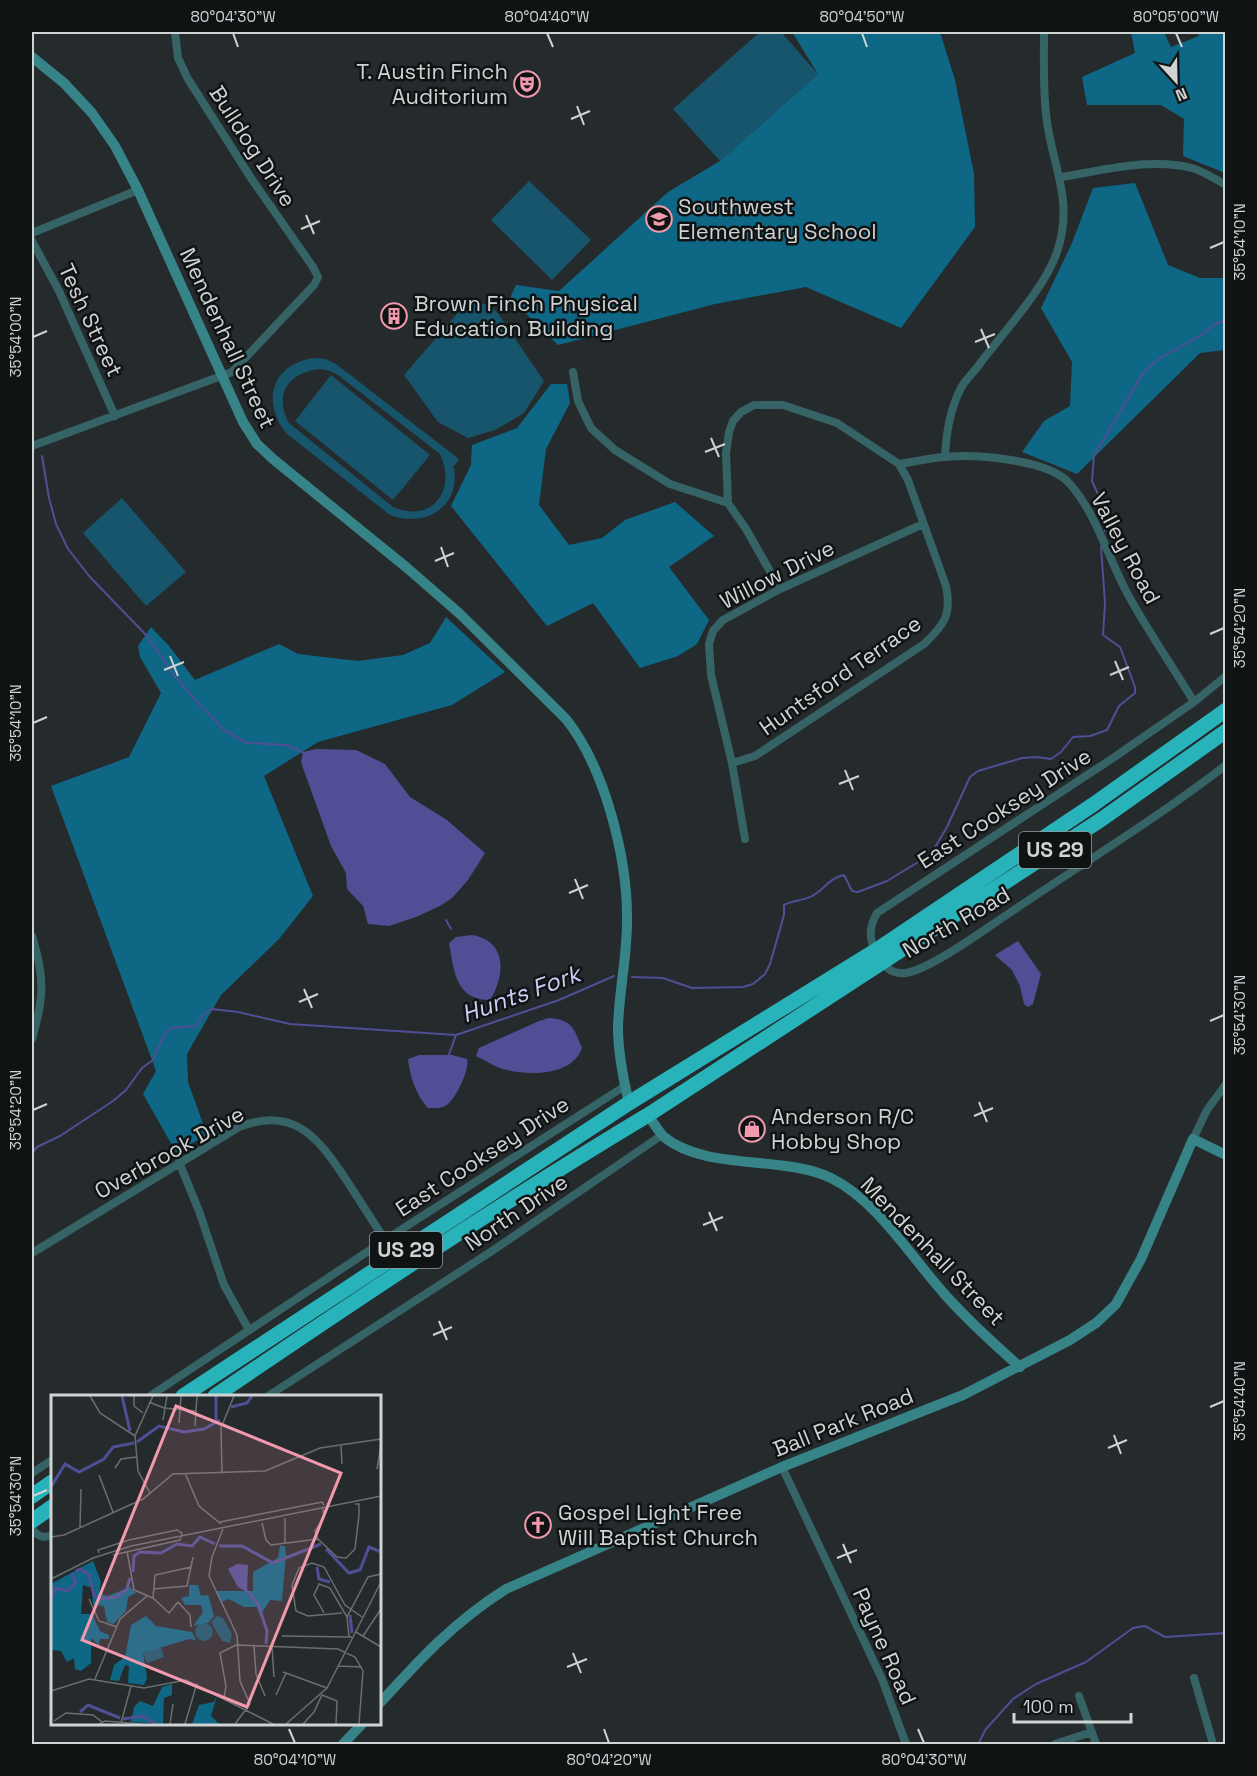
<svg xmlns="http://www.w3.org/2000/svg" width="1257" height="1776" font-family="'Space Grotesk',sans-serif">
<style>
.green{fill:#17556d;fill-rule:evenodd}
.forest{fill:#0e6785}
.water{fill:#504e94}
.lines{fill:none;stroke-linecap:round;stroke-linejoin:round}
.stream{stroke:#504e94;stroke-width:2}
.street{stroke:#366466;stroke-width:8}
.secondary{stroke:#368488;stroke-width:10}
.highway{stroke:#27b3b9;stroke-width:15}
.ticks{fill:none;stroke:#cfd3d4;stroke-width:2}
.labels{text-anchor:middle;stroke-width:5;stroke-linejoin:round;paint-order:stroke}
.shield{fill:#101314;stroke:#96999a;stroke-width:1.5}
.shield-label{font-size:21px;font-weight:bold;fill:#cfd3d4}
.poi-label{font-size:22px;fill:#cfd3d4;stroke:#101314;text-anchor:start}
.street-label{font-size:22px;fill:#cfd3d4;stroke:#101314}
.water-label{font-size:24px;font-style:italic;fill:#cccef7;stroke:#101314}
.inset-river{fill:none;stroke:#504e94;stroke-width:3}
.inset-road{fill:none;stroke:#696e70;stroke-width:1.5}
.view{fill:#f29aad;fill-opacity:0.15;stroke:#f29aad;stroke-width:3}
.inset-edge{fill:none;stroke:#cfd3d4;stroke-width:3}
.neatline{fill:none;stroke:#cfd3d4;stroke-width:2}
.ticks-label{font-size:15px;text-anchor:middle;fill:#cfd3d4}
</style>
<rect width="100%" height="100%" fill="#252b2d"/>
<path class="green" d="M760 32H781L818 74 720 161 673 109Z
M529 181 591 240 552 280 491 220Z
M478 302 488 305 497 312 544 381 524 413 495 430 468 438 438 422 404 375 462 308Z
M314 358 325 359 336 364 459 459 455 465H453C463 505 426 529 390 515L287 434C261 403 271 364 314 358ZM320 369 330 371 338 375 440 454C457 490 432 524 393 507L289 423C273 394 289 372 320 369Z
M331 375 430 455 393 500 295 421Z
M122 498 186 572 146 606 83 533Z"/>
<path class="forest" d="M792 32H940L955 80 974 174 975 227 901 328 806 287 715 304 558 345 510 298 516 285 559 291 668 192 720 161 818 74Z
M1131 32H1164L1171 47 1199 36 1197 32H1225V173L1183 156 1184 119 1161 105H1087L1082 77 1135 53Z
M1135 183 1168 265 1200 278H1225V350L1200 353 1077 474 1022 452 1044 421 1070 406 1072 362 1041 308 1072 243 1093 188Z
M551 384H567L570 403 546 449 539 505 569 545 602 538 625 520 675 502 714 536 669 567 709 620 697 644 678 656 640 668 593 603 547 626 451 506 471 465 472 445 517 428Z
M446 617 505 672 452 705 318 742 264 776 313 896 279 939 221 995 187 1054 188 1082 207 1135 176 1152 143 1094 156 1071 51 786 129 757 161 693 140 657 138 646 151 627 169 646 195 680 279 644 298 654 358 661 403 655 430 643Z"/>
<path class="water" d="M316 749 356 750 385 764 410 797 447 820 485 853 468 880 452 898 440 906 416 917 389 926 368 924 363 906 347 889 346 873 331 846 303 768 301 761 303 752Z
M472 935C508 941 505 976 490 1000 455 1000 454 970 449 943L456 937Z
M1018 941 1041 974 1033 1004 1028 1007 1024 1004 1020 986 1012 970 995 955Z
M549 1018C572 1020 574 1028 582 1048 573 1075 532 1076 507 1070 497 1068 486 1061 476 1056L479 1048 539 1021Z
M419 1055H452L467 1059C470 1069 456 1098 448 1104 442 1109 435 1108 428 1108 416 1095 410 1077 408 1059Z"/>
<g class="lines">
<path class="stream" d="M42 456 49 498 56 524 68 549 90 577 147 636 173 674 199 704 225 731 247 743 287 745 304 753
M1105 531V510L1092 481 1094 455 1104 439 1143 373 1157 360 1203 334 1215 324 1226 320
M446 920 451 929
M632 977 663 978 692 988 743 987 753 984 765 974 770 964 784 915V905C793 900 803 901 812 896 824 890 829 878 844 875L852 891 858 892 887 881 920 861 934 849 947 827 970 777 978 771 1022 758 1036 757 1051 759 1061 752 1073 737 1090 736 1107 730 1119 706 1135 693V687L1120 647 1103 635 1105 603 1101 547
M448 1057 456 1035
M32 1153 37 1147 60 1136 113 1101 126 1090 142 1068 153 1060 164 1035 171 1028 196 1026 202 1016 212 1009 238 1012 290 1024 456 1035 559 1000 614 976
M978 1744 986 1729 1013 1699 1036 1684 1086 1662 1133 1628 1145 1626 1165 1637 1226 1633"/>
<path class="street" d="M1061 177C1102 171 1150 157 1192 168 1203 171 1215 179 1226 185
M32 233 138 190
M32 241 59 291 115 416
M573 372 578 401 591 428 615 450 670 484 728 503
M32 446 232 372 314 285 318 277 313 267 251 178 188 79 178 58 175 32
M945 457C946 435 950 410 960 390 964 381 973 373 979 365 1003 332 1044 290 1057 252 1075 199 1051 165 1046 114 1043 87 1044 59 1044 32
M899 464C914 462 929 458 944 457 975 454 1049 459 1070 484 1096 514 1107 554 1125 589 1145 627 1171 664 1194 702
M728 503 726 453 729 432 733 421 741 412 754 405H783L837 423 899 464 908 480 946 586C952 615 944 625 924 644L755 756 732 763
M728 503 746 529 780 589
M1226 676 1194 702 1113 758 877 913C869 927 869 937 875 952 881 964 891 975 906 973 931 969 985 929 1008 914 1080 865 1156 819 1226 765
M745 839 732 763 711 675 709 644 713 631 723 620 780 589 923 524
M32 936C45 977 44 998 32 1039
M1193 1139 1207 1110 1226 1084
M179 1162 199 1211 224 1285 249 1330
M32 1253 239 1127C295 1105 319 1139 347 1181 360 1201 372 1220 385 1240
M150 1396 385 1240 625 1086
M268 1396 492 1251 662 1135
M782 1467 882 1679 906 1744
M32 1473 52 1460
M32 1529C37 1536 44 1539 52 1535
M1194 1678 1213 1744
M1079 1696 1096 1744
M1055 1744 1092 1732"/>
<path class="secondary" d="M32 57 64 83 92 113 115 146 138 190 243 422 257 444 273 459 406 567 460 614 566 719C605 768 628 859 627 922 627 957 619 991 618 1027 618 1053 623 1078 629 1103
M648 1115C653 1122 658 1131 664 1137 706 1171 783 1155 831 1178 878 1201 913 1260 948 1298 970 1322 995 1345 1020 1367
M380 1703C421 1658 454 1622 506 1589L782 1467 963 1395 1070 1340 1096 1323 1116 1304 1141 1259 1193 1139 1226 1155
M343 1744 362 1724"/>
<path class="highway" d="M183 1396 629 1103 875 951 1094 804 1226 710
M215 1396C356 1300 501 1203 648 1115L1102 819 1226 731
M32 1496 52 1482
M32 1521 52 1507"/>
</g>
<path class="ticks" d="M233 33 238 47M547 33 553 47M862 33 867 47M1176 33 1182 47M577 106 584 125M571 119 590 111M306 215 314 234M301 229 320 221M1210 248 1224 242M981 329 989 348M33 337 47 331M975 342 995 334M711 438 719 457M705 452 725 444M441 547 448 567M435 561 454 553M1210 634 1224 628M170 656 178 676M1115 661 1123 680M164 670 184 662M1110 675 1129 667M33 723 47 717M845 770 853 790M839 784 859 776M575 879 583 899M569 893 588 885M304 989 312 1008M299 1002 318 994M1210 1021 1224 1015M979 1102 987 1122M33 1110 47 1104M974 1116 993 1108M709 1212 717 1231M703 1225 723 1217M439 1321 447 1340M433 1335 452 1327M1210 1407 1224 1401M1114 1435 1121 1454M1108 1448 1127 1440M33 1496 47 1490M843 1544 851 1563M837 1558 857 1550M573 1653 581 1673M567 1667 587 1659M289 1729 295 1743M604 1729 609 1743M918 1729 924 1743"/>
<defs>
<g id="theatre-ring" transform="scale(1.35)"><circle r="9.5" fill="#101314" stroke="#f29aad" stroke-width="1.5"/><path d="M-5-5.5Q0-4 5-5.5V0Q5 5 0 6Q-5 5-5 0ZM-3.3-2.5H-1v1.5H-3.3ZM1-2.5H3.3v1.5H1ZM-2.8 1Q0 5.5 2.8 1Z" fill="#f29aad"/></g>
<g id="school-ring" transform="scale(1.35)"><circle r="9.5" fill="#101314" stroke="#f29aad" stroke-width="1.5"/><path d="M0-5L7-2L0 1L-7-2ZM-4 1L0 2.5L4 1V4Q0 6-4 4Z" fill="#f29aad"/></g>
<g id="building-ring" transform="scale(1.35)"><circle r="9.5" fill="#101314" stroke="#f29aad" stroke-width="1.5"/><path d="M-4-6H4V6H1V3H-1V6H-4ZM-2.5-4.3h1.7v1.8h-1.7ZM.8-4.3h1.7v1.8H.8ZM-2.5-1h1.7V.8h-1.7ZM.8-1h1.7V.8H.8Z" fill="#f29aad"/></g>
<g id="shop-ring" transform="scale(1.35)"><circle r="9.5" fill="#101314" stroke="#f29aad" stroke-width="1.5"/><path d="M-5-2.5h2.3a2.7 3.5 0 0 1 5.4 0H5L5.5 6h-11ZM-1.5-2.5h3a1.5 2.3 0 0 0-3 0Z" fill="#f29aad"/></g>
<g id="church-ring" transform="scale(1.35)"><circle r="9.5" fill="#101314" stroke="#f29aad" stroke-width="1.5"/><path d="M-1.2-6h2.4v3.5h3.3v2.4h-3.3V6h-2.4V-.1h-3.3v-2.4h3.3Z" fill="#f29aad"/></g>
</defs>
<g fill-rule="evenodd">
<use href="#theatre-ring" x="527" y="84"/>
<use href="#school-ring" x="659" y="219"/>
<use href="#building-ring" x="394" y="316"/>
<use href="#shop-ring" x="752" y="1129"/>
<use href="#church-ring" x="538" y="1525"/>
</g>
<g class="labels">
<g class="shield">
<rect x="1019" y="832" width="72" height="36" rx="4.5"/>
<rect x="370" y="1232" width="72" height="36" rx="4.5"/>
</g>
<g class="shield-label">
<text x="1055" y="857">US 29</text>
<text x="406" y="1257">US 29</text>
</g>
<g class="poi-label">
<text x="508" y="79" text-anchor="end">T. Austin Finch<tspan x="508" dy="25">Auditorium</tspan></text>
<text x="678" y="214">Southwest<tspan x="678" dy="25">Elementary School</tspan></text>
<text x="414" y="311">Brown Finch Physical<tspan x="414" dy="25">Education Building</tspan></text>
<text x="771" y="1124">Anderson R/C<tspan x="771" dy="25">Hobby Shop</tspan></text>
<text x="558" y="1520">Gospel Light Free<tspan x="558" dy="25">Will Baptist Church</tspan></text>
</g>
<g class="street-label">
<text transform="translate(253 146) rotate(57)" y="8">Bulldog Drive</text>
<text transform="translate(91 320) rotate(65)" y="8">Tesh Street</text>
<text transform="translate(228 338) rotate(65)" y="8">Mendenhall Street</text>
<text transform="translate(1126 548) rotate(62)" y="8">Valley Road</text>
<text transform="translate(777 574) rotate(-27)" y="8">Willow Drive</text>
<text transform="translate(840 675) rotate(-35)" y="8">Huntsford Terrace</text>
<text transform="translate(1004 808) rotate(-33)" y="8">East Cooksey Drive</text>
<text transform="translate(956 922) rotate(-30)" y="8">North Road</text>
<text transform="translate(169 1152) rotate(-29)" y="8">Overbrook Drive</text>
<text transform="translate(482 1156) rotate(-33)" y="8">East Cooksey Drive</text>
<text transform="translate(516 1212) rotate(-34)" y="8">North Drive</text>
<text transform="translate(933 1251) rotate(46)" y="8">Mendenhall Street</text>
<text transform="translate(843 1422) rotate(-22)" y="8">Ball Park Road</text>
<text transform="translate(885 1646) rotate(66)" y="8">Payne Road</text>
</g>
<g class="water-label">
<text transform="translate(521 994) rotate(-20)" y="8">Hunts Fork</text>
</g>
</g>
<g transform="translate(51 1395)">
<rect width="330" height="330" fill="#252b2d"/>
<path d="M166 221 172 223 181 239 179 248 171 246 160 227ZM144 237a9 9 0 1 1 18 0a9 9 0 1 1-18 0ZM110 252 113 262 96 268 92 258Z" fill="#17556d"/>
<path d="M229 151H234L235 160 231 206 219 205 209 221 206 212H193L178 204 170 207 165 196H202V177L227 163ZM42 166 50 187 48 199 57 201 79 192 85 198 77 202 75 216 62 229 56 227 53 211 42 210 41 193 32 190 30 219H41L49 236 58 240V244H49L48 250 40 243V268L30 276 24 274 23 263 16 267 10 256 0 255V189ZM138 190H147L150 201 157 200 163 221 157 228 142 231 152 217 150 210H134L130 203 138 201ZM95 221 105 231 141 237 145 245 138 244 92 258 96 283 93 290 77 288 78 271 74 270 68 286 59 285 63 270 74 262 80 230ZM121 289V300L113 303 112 329 80 327 83 312 89 306 102 311 111 292ZM166 301 160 321 168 329H141L148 310 163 307Z" fill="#0e6785"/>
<path d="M186 169 197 170 196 197 187 192 177 174Z" fill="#504e94"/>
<path class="inset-river" d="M71 1 79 36M165 1V27M180 12 196 8 201 1M86 47 108 31 133 37 153 34 169 25M0 92 14 69 28 77 53 64 62 52 83 48M168 151H191L222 168 270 149M275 154 298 178 309 175 318 152 330 157M266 172 268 184 279 187M25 176 30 174 38 180 43 200 49 204 65 202 76 194 79 183M82 177 83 161 89 157 110 158 126 149 141 151 149 142 164 149M195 195 207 209 216 236 215 249M0 203 5 193 17 196 25 187 21 178M299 220 301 238M29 317 37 310 69 323M72 324 92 321 104 329"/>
<path class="inset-road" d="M39 1 49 18 84 41M83 1V11L92 18M98 7 113 13 145 16M112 25 116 1M128 28 130 1M144 31 146 1M290 51 291 69M64 73 70 64 85 62M326 74 330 51M171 77 170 33 183 1M134 78 148 111 170 129M48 80 62 117M99 98 87 76 84 41 102 1M234 123V149M169 127 271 107 273 110M211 128 215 145 220 150 267 144 286 162 295 163 304 154 308 120V109H304M29 132 30 94M172 134 161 162 158 181 186 240 189 286 199 309 184 329M0 142 13 140 92 104 122 79 214 76 269 53 330 44M267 144 264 136 273 122 272 113M76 156 83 195 102 203 118 218 127 207M48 158 47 155 78 145 126 135 131 138 129 145 62 160M0 184 42 163 80 151 330 101M102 194 136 191 142 162M102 203 104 180 140 172M38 204 48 226 66 232M127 207 139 220 140 232M273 218 263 200 268 189 279 193 296 222M291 218 257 221 245 216 241 190 248 173 261 168 273 172 294 210 311 222M305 237 330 252M231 241 298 242M312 241 330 214M301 242H298L296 222 317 182 330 179M203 251 205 279 214 301M221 252 223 282M287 271 311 272M232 277 276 293M44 284 69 224 96 201M0 296 38 284 93 293 135 285 222 329M225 300 235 278M173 303 175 291 169 258 185 250 287 254 304 262 312 276 308 329M3 326 15 318 42 320 51 327M70 328 80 291M48 329 54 326 90 329M119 329 122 309M134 329 146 288M235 329 276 293 330 187M252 329 263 317 271 300 286 306 285 329"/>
<path class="view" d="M125 11 290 78 196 312 31 245Z"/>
<rect width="330" height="330" class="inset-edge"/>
</g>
<rect width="1257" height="1776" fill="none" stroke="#101314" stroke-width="66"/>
<g transform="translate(1176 81) rotate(158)" stroke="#101314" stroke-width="4.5" paint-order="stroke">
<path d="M0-4.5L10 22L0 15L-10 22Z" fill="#cfd3d4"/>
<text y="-9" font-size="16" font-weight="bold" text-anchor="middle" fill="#cfd3d4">N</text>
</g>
<path d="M1014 1713v9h117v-9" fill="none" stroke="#cfd3d4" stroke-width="3"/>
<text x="1023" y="1713" font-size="18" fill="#cfd3d4" stroke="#101314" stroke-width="4.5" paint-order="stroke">100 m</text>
<rect x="33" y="33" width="1191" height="1710" class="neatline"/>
<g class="ticks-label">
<text x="233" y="22">80°04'30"W</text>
<text x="547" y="22">80°04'40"W</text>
<text x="862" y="22">80°04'50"W</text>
<text x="1176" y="22">80°05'00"W</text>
<text transform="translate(1240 242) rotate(-90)" y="5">35°54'10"N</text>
<text transform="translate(16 337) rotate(-90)" y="5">35°54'00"N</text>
<text transform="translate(1240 628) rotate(-90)" y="5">35°54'20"N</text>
<text transform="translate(16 723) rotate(-90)" y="5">35°54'10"N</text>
<text transform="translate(1240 1015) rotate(-90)" y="5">35°54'30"N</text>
<text transform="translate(16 1110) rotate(-90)" y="5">35°54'20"N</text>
<text transform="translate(1240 1401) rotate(-90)" y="5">35°54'40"N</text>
<text transform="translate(16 1496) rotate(-90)" y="5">35°54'30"N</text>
<text x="295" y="1765">80°04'10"W</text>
<text x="609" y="1765">80°04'20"W</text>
<text x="924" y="1765">80°04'30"W</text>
</g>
</svg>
